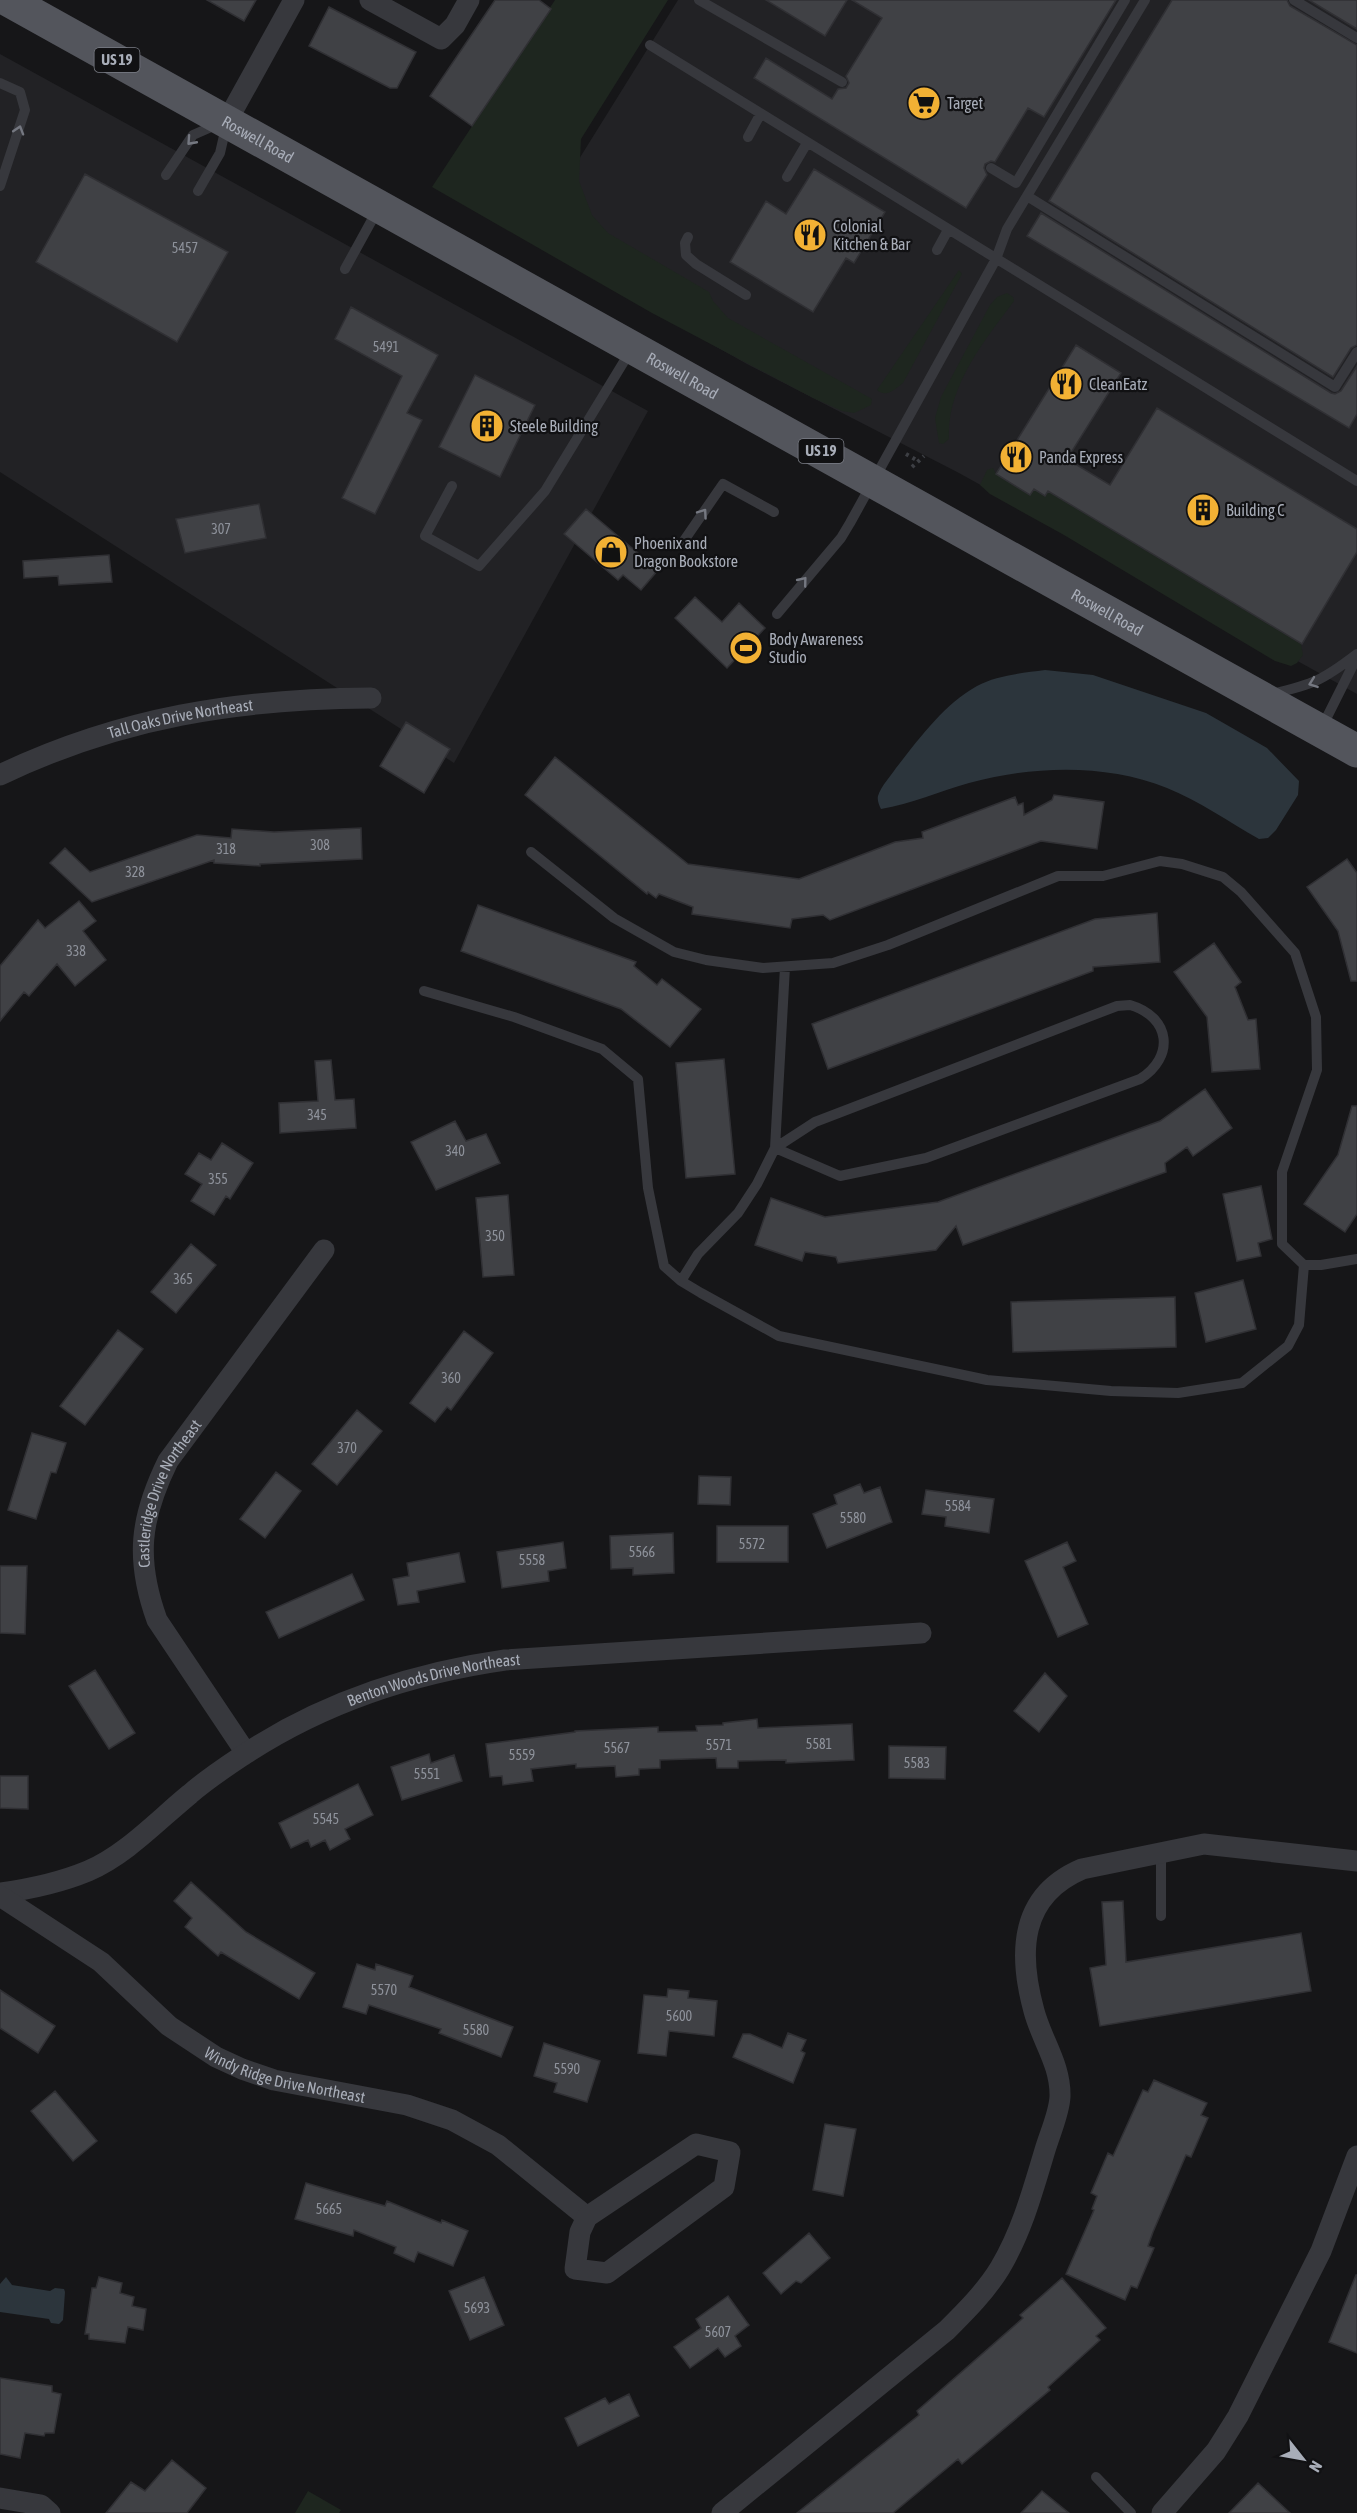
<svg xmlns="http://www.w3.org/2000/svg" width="1357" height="2513" font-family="'Asap Condensed',sans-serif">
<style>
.built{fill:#222225}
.green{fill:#1e261f}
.water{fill:#2c353c}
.building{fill:#404145;stroke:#303034;stroke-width:1.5}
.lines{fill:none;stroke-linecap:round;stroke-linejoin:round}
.path{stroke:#3d3f44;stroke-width:4;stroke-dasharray:3 4.5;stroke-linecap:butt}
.service{stroke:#37383d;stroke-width:10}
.minor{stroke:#37383d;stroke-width:21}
.primary{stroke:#53555c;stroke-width:33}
.oneway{stroke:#757881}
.labels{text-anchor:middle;stroke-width:4.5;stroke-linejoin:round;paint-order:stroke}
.number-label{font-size:14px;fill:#8e929b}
.shield{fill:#111113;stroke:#7b7e86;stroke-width:1.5}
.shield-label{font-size:15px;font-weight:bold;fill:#a8adb8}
.poi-label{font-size:16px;fill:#a8adb8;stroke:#111113;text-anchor:start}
.street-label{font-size:16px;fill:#a8adb8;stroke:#111113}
</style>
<rect width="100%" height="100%" fill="#161618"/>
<path class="built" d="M678 0H1357V694L959 473 747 364 528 241Z
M0 54 648 411 454 763 0 472Z"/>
<path class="green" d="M555 0H668L581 139 579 181 592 215 608 233 709 292 713 301 728 318 872 399 871 405 854 413 842 411 813 398 652 313 432 187Z
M959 270 962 274 903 383C895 389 887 398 877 390Z
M1007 293 1013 297 1014 301C985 340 946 387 949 439L943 444 939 443 935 418 941 397 990 305 997 297Z
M993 468 996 474 1030 495 1034 489 1044 496 1049 492 1301 644 1303 655 1297 663 1291 666 1275 661 1064 535 990 494 980 485 987 470Z
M308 2491 341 2510 339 2513H295Z"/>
<path class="water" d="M1045 670 1093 675 1206 713 1267 748 1299 781 1298 795 1276 830 1268 838 1259 839C1229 822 1199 801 1167 788 1105 763 1032 766 969 783 940 791 911 804 881 809 879 805 877 800 878 796 881 786 891 776 896 768 919 739 944 704 977 686 997 675 1023 673 1045 670Z
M6 2277 12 2285 50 2291 55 2288 64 2289 65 2292 63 2320 59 2324 51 2323 49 2319 0 2312V2284Z"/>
<path class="building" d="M207 0H256L244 21Z
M495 0H539L551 9 472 126 430 96Z
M766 0H847L825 36Z
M852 0H1116L1044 117 1028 108 995 162 991 161 985 164 984 168 987 175 966 208 754 78 766 58 832 99 838 89 846 88 849 83 846 76 882 18Z
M1172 0H1287L1290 6 1357 45V345L1351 348 1333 377 1049 201Z
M1309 0H1357V29Z
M329 7 416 52 397 88H390L309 46Z
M814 169 885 212 854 263 846 258 813 312 730 262 766 201 786 214Z
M85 174 228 252 177 342 36 262Z
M1041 213 1331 393 1335 394 1341 391 1357 366V414L1349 428 1027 236Z
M351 307 438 355 407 413 422 420 375 514 342 498 402 376 335 339Z
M1076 345 1121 373 1067 459 1110 485 1157 408 1357 529V552L1302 644 1048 491 1045 496 1034 489 1030 495 996 474Z
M475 375 535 405 500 477 439 447Z
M259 504 266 538 185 553 176 519Z
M586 509 658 570 641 590 623 575 618 580 564 534Z
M109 555 112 582 59 585 58 576 24 578 23 561Z
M695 597 722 622 739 603 765 628 727 668 675 618Z
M406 722 450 749 424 793 380 766Z
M555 757 688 864 799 879 895 842 923 838 922 832 1015 797 1018 805 1023 803 1024 815 1052 800 1054 795 1104 802 1097 849 1041 841 830 920 823 915 792 919 790 928 692 914 693 907 659 894 656 898 648 892 647 894 525 795Z
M361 828 362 859 260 864V866L214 863V860L92 902 50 863 65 848 90 872 197 835 231 838 232 829 274 832Z
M1347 859 1357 873V981H1351L1338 931 1307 887Z
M79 901 96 921 83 931 106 960 75 986 57 964 29 996 24 992 0 1021V966L38 920 45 928Z
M478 905 636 962 634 966 657 985 662 979 701 1009 670 1047 621 1009 461 951Z
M1157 913 1160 962 1093 967V971L828 1069 812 1024 1095 919Z
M1214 943 1241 982 1235 987 1248 1020 1256 1019 1260 1069 1212 1072 1207 1017 1174 972Z
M724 1059 735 1174 686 1178 676 1063Z
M331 1060 335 1100 354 1099 356 1128 280 1133 279 1103 318 1101 315 1061Z
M1205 1089 1232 1128 1193 1156 1187 1147 1165 1163 1166 1172 963 1245 956 1226 936 1250 838 1263 836 1257 805 1252 802 1261 755 1245 771 1198 825 1217 938 1202 1160 1121Z
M1352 1106H1357V1214L1345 1232 1304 1204 1338 1155Z
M455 1121 466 1141 486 1134 500 1163 436 1190 411 1142Z
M222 1143 253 1163 230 1199 226 1196 214 1215 191 1201 202 1184 185 1174 199 1153 211 1160Z
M1261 1186 1272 1239 1258 1243 1261 1256 1237 1261 1223 1194Z
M508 1195 514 1275 483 1277 476 1198Z
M191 1244 216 1265 176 1313 151 1292Z
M1243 1280 1256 1329 1206 1342 1195 1293Z
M1175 1297 1176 1347 1013 1352 1011 1302Z
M118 1330 143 1349 85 1425 60 1406Z
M464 1331 493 1353 451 1410 447 1407 435 1422 410 1403Z
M357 1410 382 1431 337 1485 312 1464Z
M32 1433 66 1443 56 1473 51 1472 36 1519 8 1510Z
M276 1472 301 1491 265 1538 240 1519Z
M699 1476 731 1477 730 1505 698 1504Z
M860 1484 864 1493 880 1487 892 1522 827 1548 813 1514 837 1504 834 1495Z
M926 1490 994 1499 989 1533 945 1526 946 1517 922 1514Z
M717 1526H788V1562H717Z
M673 1533 674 1573 633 1575V1568L611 1569 610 1536Z
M563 1542 566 1568 548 1571 549 1581 502 1588 497 1552Z
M1067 1542 1076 1561 1063 1567 1088 1624 1058 1637 1025 1561Z
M459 1553 465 1582 417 1591 419 1602 398 1605 393 1579 409 1576 407 1563Z
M0 1566H27L25 1634 0 1633Z
M352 1574 364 1600 279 1638 266 1612Z
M95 1670 135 1733 109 1749 69 1686Z
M1045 1673 1067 1696 1039 1732 1014 1711Z
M757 1719 758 1728 852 1724 854 1760 786 1763V1760L738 1761V1768H717L716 1758 660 1760V1768L639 1769V1775L616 1777 615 1766 576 1768V1764L531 1769 533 1781 503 1785 502 1776 490 1777 486 1744 575 1732V1731L658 1727V1732L697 1731 696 1726 723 1725V1723Z
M889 1746 946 1747 945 1779 889 1778Z
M429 1754 431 1763 454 1755 462 1781 402 1800 391 1767Z
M0 1776H28V1809L0 1808Z
M358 1784 373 1815 345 1829 350 1839 330 1850 325 1840 311 1847 308 1840 291 1848 279 1823Z
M191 1882 246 1932 315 1973 299 1999 221 1952 218 1956 185 1927 192 1918 174 1901Z
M1123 1901 1126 1962 1301 1933 1311 1991 1100 2026 1090 1968 1106 1965 1102 1902Z
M357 1964 375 1970 376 1964 413 1976 409 1987 513 2027 501 2057 439 2033 441 2029 369 2005 366 2014 343 2007Z
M668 1989 689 1991 688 1998 717 2001 714 2036 669 2031 666 2056 638 2053 644 1995 667 1997Z
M0 1990 55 2026 38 2053 0 2028Z
M788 2033 806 2040 801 2051 805 2053 793 2083 733 2057 743 2034H750L782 2048Z
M544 2043 600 2061 587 2102 554 2092 557 2083 534 2076Z
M1154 2080 1207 2103 1201 2115 1208 2118 1191 2157 1186 2155 1153 2232 1148 2246 1154 2248 1137 2288 1131 2286 1125 2300 1066 2274 1094 2210 1092 2209 1097 2196 1091 2193 1108 2153 1113 2156 1143 2090 1148 2092Z
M55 2091 97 2141 73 2161 31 2111Z
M825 2124 856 2129 843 2196 813 2190Z
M306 2183 385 2206 387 2201 441 2223 442 2220 468 2231 453 2266 418 2252 414 2262 394 2253 396 2247 354 2230 353 2236 295 2219Z
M809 2233 830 2258 801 2283 796 2281 781 2294 763 2273Z
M1356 2275H1357V2353L1329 2342Z
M99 2277 122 2283 120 2293 134 2297 132 2306 146 2309 143 2330 128 2327 125 2343 89 2339V2334H85L92 2288H96Z
M484 2277 504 2325 470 2340 449 2291Z
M1062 2278 1106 2328 1096 2336 1100 2340 1048 2387 1050 2390 962 2464 958 2459 893 2513H797L919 2415 917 2411 1023 2318 1020 2315Z
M728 2296 749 2325 735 2336 741 2346 725 2357 718 2348 690 2368 674 2347 701 2328 696 2319Z
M0 2378 52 2386V2392L61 2394 54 2433H45L44 2436 25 2433 20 2458 0 2454Z
M629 2394 639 2416 578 2446 565 2418 605 2398 609 2404Z
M172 2460 206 2488 187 2513H106L131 2482 145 2491Z
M1258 2483 1290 2513H1229Z
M1042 2491 1069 2513H1021Z"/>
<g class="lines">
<path class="path" d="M906 454 918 461
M912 467 924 456"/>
<path class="service" d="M699 0 842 82
M1294 0 1357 38
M650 45 1357 481
M0 83 20 92 25 110 0 186
M748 137 760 115
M991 168 1016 183 1125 0
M166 175 193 135 218 124
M787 177 807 143
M198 191 220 153 226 127
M1027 196 1335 387 1357 352
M688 237 685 243 686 255 696 264 746 295
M937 250 948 230
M345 269 378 209
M452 486 425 536 479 566 545 491 631 350
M683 542 723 484 774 512
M777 614 841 538 850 523 996 259 1007 229 1145 0
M1272 694C1314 684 1323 680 1357 654
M1322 727 1357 657
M531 852 614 918 674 952 706 960 763 968 833 963 888 945 1058 876H1103L1160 861 1182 864 1223 877 1241 892 1295 953 1316 1017 1317 1070 1282 1172V1244L1304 1265
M424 991 514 1017 602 1049 638 1079 648 1188 664 1266 681 1281 701 1293 779 1336 987 1380 1111 1391 1178 1393 1242 1383 1288 1346 1299 1325 1304 1265H1321L1357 1259
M1130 1005C1171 1017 1175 1057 1140 1079L926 1158 840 1176 775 1148 815 1122 1117 1006Z
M681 1281 698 1254 738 1213 757 1184 775 1148 785 967
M1161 1916V1853
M1096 2477 1131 2513"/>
<g class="minor">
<path d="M370 0 441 39 455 25 469 0"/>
<path d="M227 121 294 0"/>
<path id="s1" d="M0 775C121 717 238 699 371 698"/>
<path id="s2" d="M246 1753 157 1620C135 1559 140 1518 168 1461L324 1250"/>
<path id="s3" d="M0 1893C31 1889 59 1883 88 1871 127 1854 158 1820 190 1794 207 1779 227 1766 245 1754 323 1703 414 1673 505 1660L921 1633"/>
<path id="s4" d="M0 1896 101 1962 169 2026 216 2057 242 2069 274 2080 407 2105 452 2120 498 2145 587 2217"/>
<path d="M696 2144 730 2152 724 2187 607 2273 575 2269 580 2232 587 2217Z"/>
<path d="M0 2498 41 2505 50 2513"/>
<path d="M722 2513 947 2330C966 2311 986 2291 1000 2268 1022 2231 1033 2190 1045 2150 1050 2133 1059 2114 1060 2097 1061 2065 1042 2041 1034 2011 1018 1953 1019 1896 1082 1869L1204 1844 1357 1861"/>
<path d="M1162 2513 1216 2451 1238 2416 1321 2251 1357 2156"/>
</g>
<path class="primary" id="s5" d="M8 0 1357 751"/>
</g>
<defs><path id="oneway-chevron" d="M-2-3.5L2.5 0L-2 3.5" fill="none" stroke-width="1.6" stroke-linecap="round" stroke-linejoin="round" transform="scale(1.5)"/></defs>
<g class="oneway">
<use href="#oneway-chevron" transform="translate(19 130) rotate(-73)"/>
<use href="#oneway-chevron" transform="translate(191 141) rotate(132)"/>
<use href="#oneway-chevron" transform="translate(703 513) rotate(-55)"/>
<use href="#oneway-chevron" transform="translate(803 581) rotate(-51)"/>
<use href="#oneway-chevron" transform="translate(1313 683) rotate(160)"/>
</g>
<defs>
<g id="supermarket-disc" transform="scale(1.725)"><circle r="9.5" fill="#f2b134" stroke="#111113"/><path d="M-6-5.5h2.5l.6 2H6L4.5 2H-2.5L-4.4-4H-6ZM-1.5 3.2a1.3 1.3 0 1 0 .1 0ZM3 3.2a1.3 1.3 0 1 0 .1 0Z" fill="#111"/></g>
<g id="restaurant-disc" transform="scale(1.725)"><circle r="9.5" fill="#f2b134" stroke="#111113"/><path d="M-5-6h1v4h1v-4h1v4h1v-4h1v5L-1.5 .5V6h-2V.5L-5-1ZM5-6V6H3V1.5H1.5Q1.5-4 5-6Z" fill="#111"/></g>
<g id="building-disc" transform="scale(1.725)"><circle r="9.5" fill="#f2b134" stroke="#111113"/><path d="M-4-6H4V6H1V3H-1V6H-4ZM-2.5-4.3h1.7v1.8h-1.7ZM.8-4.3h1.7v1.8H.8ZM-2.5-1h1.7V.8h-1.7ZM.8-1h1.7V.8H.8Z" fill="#111"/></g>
<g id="shop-disc" transform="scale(1.725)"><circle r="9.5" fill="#f2b134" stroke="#111113"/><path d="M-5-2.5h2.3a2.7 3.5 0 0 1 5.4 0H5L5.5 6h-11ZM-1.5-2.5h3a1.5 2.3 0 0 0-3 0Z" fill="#111"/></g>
<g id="stadium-disc" transform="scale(1.725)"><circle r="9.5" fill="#f2b134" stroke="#111113"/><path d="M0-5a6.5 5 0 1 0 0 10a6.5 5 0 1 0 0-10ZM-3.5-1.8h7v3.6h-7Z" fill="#111"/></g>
</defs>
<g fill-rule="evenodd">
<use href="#supermarket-disc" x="924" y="103"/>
<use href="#restaurant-disc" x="810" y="235"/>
<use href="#restaurant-disc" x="1066" y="384"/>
<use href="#building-disc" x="487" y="426"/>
<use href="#restaurant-disc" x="1016" y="457"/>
<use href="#building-disc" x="1203" y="510"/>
<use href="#shop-disc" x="611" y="552"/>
<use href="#stadium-disc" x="746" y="648"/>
</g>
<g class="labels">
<g class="number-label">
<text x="185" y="253">5457</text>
<text x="386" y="352">5491</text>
<text x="221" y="534">307</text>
<text x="320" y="850">308</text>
<text x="226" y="854">318</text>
<text x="135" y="877">328</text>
<text x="76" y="956">338</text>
<text x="317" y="1120">345</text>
<text x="455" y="1156">340</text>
<text x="218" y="1184">355</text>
<text x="495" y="1241">350</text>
<text x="183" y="1284">365</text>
<text x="451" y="1383">360</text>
<text x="347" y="1453">370</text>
<text x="958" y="1511">5584</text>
<text x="853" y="1523">5580</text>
<text x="752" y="1549">5572</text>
<text x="642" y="1557">5566</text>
<text x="532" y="1565">5558</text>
<text x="819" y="1749">5581</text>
<text x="719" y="1750">5571</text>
<text x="617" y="1753">5567</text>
<text x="522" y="1760">5559</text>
<text x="917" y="1768">5583</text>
<text x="427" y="1779">5551</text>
<text x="326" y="1824">5545</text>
<text x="384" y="1995">5570</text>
<text x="679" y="2021">5600</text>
<text x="476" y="2035">5580</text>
<text x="567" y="2074">5590</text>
<text x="329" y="2214">5665</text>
<text x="477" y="2313">5693</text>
<text x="718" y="2337">5607</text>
</g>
<g class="shield">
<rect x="94.5" y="48" width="45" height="24" rx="4.5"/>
<rect x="798.5" y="439" width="45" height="24" rx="4.5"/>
</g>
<g class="shield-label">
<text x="117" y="65">US 19</text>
<text x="821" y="456">US 19</text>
</g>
<g class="poi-label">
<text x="947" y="109">Target</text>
<text x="833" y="232">Colonial<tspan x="833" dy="18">Kitchen &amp; Bar</tspan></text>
<text x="1089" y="390">CleanEatz</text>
<text x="510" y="432">Steele Building</text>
<text x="1039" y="463">Panda Express</text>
<text x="1226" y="516">Building C</text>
<text x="634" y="549">Phoenix and<tspan x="634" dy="18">Dragon Bookstore</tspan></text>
<text x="769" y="645">Body Awareness<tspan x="769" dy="18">Studio</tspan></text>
</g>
<g class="street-label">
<text dy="6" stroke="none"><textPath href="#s5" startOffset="286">Roswell Road</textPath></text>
<text dy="6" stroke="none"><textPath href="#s5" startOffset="772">Roswell Road</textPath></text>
<text dy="6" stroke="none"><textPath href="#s5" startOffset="1258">Roswell Road</textPath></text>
<text dy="6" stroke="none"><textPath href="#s1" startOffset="190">Tall Oaks Drive Northeast</textPath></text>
<text dy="6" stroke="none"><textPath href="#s2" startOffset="294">Castleridge Drive Northeast</textPath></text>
<text dy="6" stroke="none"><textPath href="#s3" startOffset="492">Benton Woods Drive Northeast</textPath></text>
<text dy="6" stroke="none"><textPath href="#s4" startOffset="342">Windy Ridge Drive Northeast</textPath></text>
</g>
</g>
<g transform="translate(1303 2459) rotate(121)" stroke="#111113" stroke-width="4.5" paint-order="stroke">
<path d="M0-4.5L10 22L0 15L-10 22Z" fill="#a8adb8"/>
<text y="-9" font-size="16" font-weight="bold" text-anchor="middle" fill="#a8adb8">N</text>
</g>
</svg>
